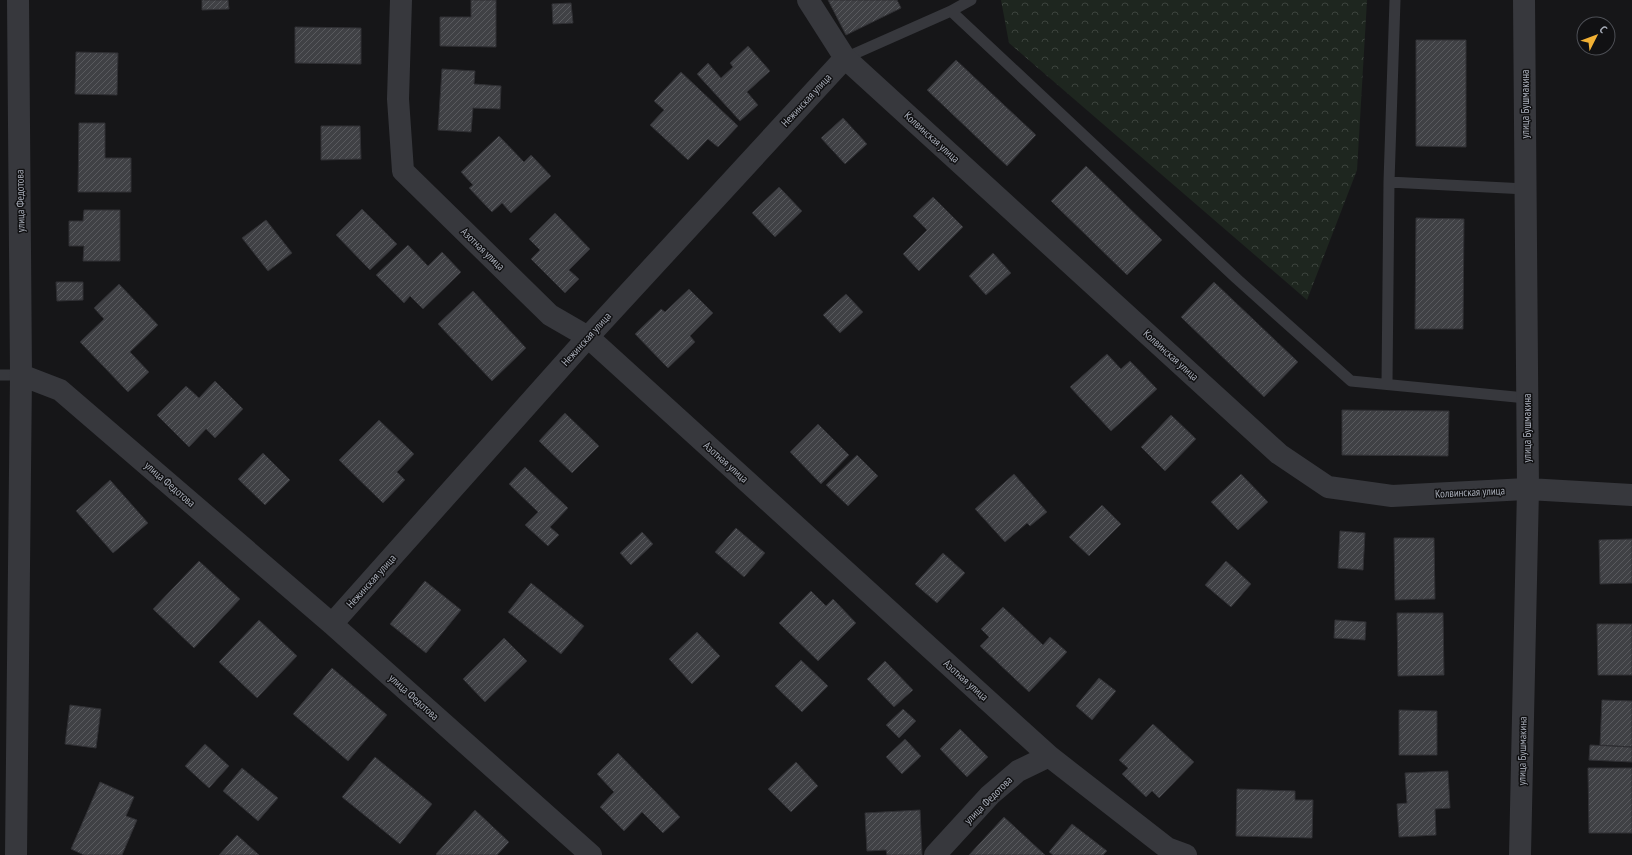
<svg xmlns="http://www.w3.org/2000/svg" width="1632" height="855" font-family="'PT Sans Narrow',sans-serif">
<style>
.forest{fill:url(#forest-crowns)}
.building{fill:url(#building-hatch);stroke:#303034}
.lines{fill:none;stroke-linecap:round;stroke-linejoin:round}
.service{stroke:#37383d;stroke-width:11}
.minor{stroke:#37383d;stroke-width:22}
.labels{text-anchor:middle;stroke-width:3;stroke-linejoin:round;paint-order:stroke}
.street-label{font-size:11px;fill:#a8adb8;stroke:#111113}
</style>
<defs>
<pattern id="forest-crowns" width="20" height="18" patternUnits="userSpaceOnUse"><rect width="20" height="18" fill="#1e261f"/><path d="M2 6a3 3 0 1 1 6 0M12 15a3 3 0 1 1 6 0" fill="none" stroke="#3c433d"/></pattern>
<pattern id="building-hatch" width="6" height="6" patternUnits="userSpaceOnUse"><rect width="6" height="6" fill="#404145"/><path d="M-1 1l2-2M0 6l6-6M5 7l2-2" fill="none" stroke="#595a5e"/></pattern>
</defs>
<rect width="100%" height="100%" fill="#161618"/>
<path class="forest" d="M1001 0H1367L1357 170 1307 300 1009 43Z"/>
<path class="building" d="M202 0H228L229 9 202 10Z
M471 0H496V47L440 46V17H471Z
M828 0H897L901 8 846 35Z
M571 3 573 23 553 24 552 4Z
M295 27 361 28V64L295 63Z
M1416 40H1466V147L1416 146Z
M748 46 770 71 747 92 758 105 740 121 697 74 708 63 721 78 733 67 730 63Z
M76 52 118 53 117 95 75 94Z
M956 60 1036 135 1007 166 927 90Z
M442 69 475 71 474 84 501 86 500 109 473 108 471 132 438 130Z
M681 72 738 126 718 147 708 139 688 160 650 125 664 110 654 101Z
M843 118 867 144 845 164 821 138Z
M79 123H105V158H131V192H78Z
M321 126H360L361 159 321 160Z
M499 136 524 162 531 155 551 176 511 213 502 203 492 212 469 188 473 185 461 172Z
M1086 166 1162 240 1127 275 1051 201Z
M779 187 802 211 775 237 752 213Z
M933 197 963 227 919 271 903 254 927 230 913 216Z
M362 209 397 244 370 270 336 235Z
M84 210H120V261H83L84 246H69V221H83Z
M555 213 590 249 569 270 579 279 565 293 531 259 540 250 529 239Z
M1416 218 1464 219 1463 329H1415Z
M266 220 292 253 268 271 242 238Z
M408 245 428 266 442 252 461 272 423 309 410 296 404 303 376 275Z
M993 253 1011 273 986 295 969 276Z
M56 282H83V300L57 301Z
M1214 282 1298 362 1264 397 1181 317Z
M119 284 158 325 130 352 149 372 128 392 80 342 104 319 94 308Z
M689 289 713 313 690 336 695 342 668 368 635 334 661 309 665 312Z
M473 291 526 348 492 381 438 324Z
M846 294 863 312 840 333 823 315Z
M1107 354 1121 369 1130 361 1157 389 1111 431 1070 387Z
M215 381 243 409 215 438 206 429 189 447 157 415 186 386 199 398Z
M1342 410 1449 411 1448 456 1342 455Z
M565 413 599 446 572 473 539 441Z
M1171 415 1196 439 1165 471 1141 447Z
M379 420 414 454 397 472 405 480 383 503 339 460Z
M818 424 849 455 821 484 790 452Z
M263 453 290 480 265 505 238 479Z
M857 455 878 476 848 506 826 485Z
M525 467 568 508 550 527 559 535 548 546 525 525 538 512 509 484Z
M1014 474 1047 512 1030 526 1027 523 1005 542 975 509Z
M1241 474 1268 502 1238 530 1211 502Z
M110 480 148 523 113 553 76 511Z
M1102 505 1121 524 1089 556 1069 537Z
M736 528 765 553 744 577 715 552Z
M1340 531 1365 533 1363 570 1338 568Z
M642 532 653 544 631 565 620 553Z
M1394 538H1434L1435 599 1395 600Z
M1632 539V583L1600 584 1599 540Z
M943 553 965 573 937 603 915 584Z
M199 561 240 599 194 648 153 609Z
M1226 561 1251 584 1231 607 1205 585Z
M425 581 461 610 426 653 390 624Z
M531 583 584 626 561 654 508 612Z
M811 591 826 606 833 599 856 623 818 661 779 623Z
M1003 607 1043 645 1050 637 1067 652 1029 692 980 646 989 637 981 629Z
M1397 613H1443L1444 675 1398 676Z
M259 620 297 656 257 698 219 662Z
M1335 620 1366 622 1365 640 1334 638Z
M1597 624H1632V675H1598Z
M697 632 720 656 692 684 669 659Z
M504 638 527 661 485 702 463 679Z
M801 660 828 686 802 712 775 686Z
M885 661 913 690 894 707 867 679Z
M332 668 387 715 348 761 293 714Z
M1099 678 1116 691 1092 720 1076 706Z
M1602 700 1632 701V747L1600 745Z
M70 705 101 709 96 748 65 744Z
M903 709 916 721 899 738 886 725Z
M1399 710 1437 711V755H1399Z
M1153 724 1194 762 1159 798 1152 791 1146 797 1122 774 1128 768 1119 760Z
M960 729 988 757 967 777 940 749Z
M905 739 921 756 902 774 886 757Z
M205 744 229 766 209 788 185 766Z
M1590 745 1632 747V762L1589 760Z
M618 753 680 817 663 833 642 812 624 831 600 807 614 792 597 774Z
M375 757 432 804 400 844 342 797Z
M796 762 818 786 791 812 768 789Z
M242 768 278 798 258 821 223 791Z
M1588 768H1632V833H1589Z
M1448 771 1450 808 1435 809 1436 835 1399 837 1397 804 1407 803 1405 773Z
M100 782 134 797 126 816 137 820 122 855H84L71 849Z
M1237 789 1295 791V800H1313L1312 838 1236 836Z
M475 810 509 842 497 855H437L436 854Z
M920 810 922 855H887L886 850 867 851 865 813Z
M1004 817 1045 855H969Z
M1072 824 1107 851 1103 855H1053L1049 852Z
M237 835 259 855H219Z"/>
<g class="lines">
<path class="service" d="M951 11 971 0
M845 58 951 11 1237 279 1351 381 1527 398
M1389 182 1526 189
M0 375H21
M1387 384 1389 182 1395 0"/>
<path class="minor" d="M18 0 21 375 60 390 332 624 591 855
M401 0 398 99 403 171 550 315 588 337 1049 756 1167 848 1186 855
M808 0 845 58 1279 454 1328 487 1392 496 1528 489 1632 495
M332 624 588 337 845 58
M16 855 21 375
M935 855 990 795 1018 771 1049 756
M1520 855 1528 489 1524 0"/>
</g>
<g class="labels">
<g class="street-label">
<text transform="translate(806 100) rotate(-47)" y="4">Нежинская улица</text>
<text transform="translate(1525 104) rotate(-90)" y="4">улица Бушмакина</text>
<text transform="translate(932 137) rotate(42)" y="4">Колвинская улица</text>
<text transform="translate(20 201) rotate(-91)" y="4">улица Федотова</text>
<text transform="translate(483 249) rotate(44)" y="4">Азотная улица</text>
<text transform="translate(586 339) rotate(-48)" y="4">Нежинская улица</text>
<text transform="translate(1171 355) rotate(42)" y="4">Колвинская улица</text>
<text transform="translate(1527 428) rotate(-90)" y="4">улица Бушмакина</text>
<text transform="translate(726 462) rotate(42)" y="4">Азотная улица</text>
<text transform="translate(170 484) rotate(41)" y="4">улица Федотова</text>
<text transform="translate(1470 492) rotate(-3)" y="4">Колвинская улица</text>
<text transform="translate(371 581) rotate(-48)" y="4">Нежинская улица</text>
<text transform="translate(966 680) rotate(42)" y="4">Азотная улица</text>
<text transform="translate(414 697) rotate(42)" y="4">улица Федотова</text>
<text transform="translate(1522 751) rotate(-89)" y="4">улица Бушмакина</text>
<text transform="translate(988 800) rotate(-45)" y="4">улица Федотова</text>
</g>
</g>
<g transform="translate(1596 36) rotate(48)"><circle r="19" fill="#111113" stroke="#4d4f55"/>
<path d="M0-3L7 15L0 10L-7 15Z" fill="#f2b134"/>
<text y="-6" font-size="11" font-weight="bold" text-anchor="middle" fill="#a8adb8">С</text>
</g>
</svg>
